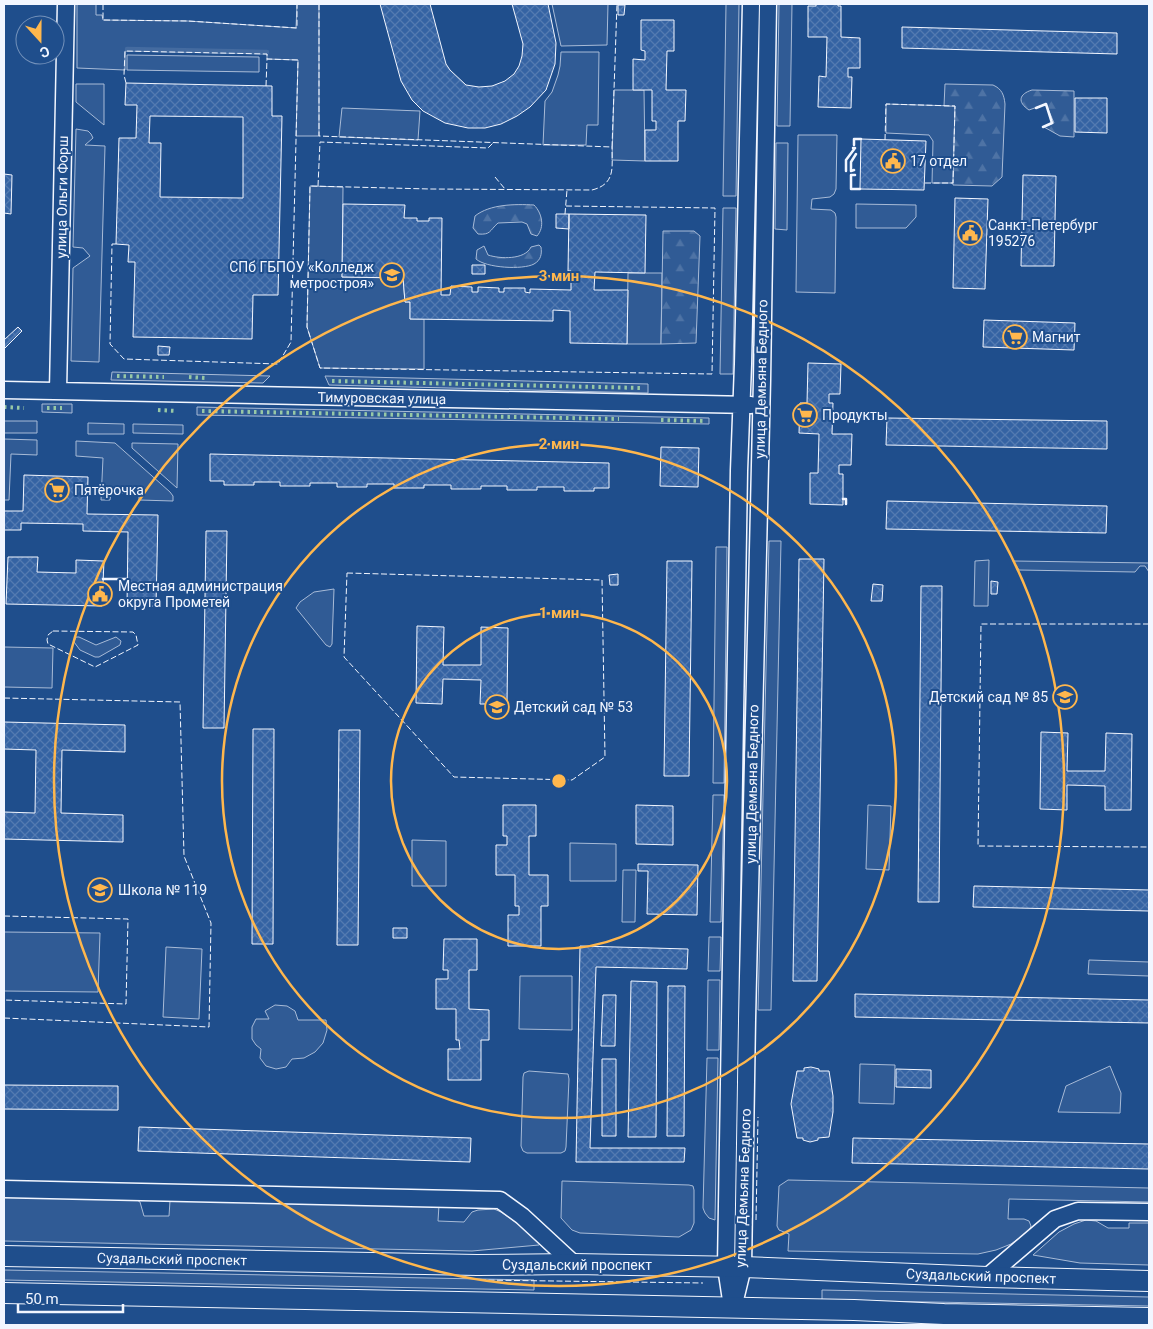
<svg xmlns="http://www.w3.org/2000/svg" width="1153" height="1329" font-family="Roboto,sans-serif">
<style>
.built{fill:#305b95;stroke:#a8bbd7}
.forest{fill:url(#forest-firs);stroke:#a8bbd7}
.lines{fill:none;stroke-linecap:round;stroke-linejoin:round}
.stream{stroke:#446ba0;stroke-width:4.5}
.building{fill:url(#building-cross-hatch);stroke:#f2f6ff;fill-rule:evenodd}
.minor-casing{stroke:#f2f6ff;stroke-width:19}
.major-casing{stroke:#f2f6ff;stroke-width:22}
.minor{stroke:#1f4e8c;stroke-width:16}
.major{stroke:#1f4e8c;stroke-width:20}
.hedge{stroke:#97c8a6;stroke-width:4;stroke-dasharray:2.5 4;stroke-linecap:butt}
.fence{stroke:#f2f6ff;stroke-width:1;stroke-dasharray:6 2.5;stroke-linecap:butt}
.wall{stroke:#f2f6ff;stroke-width:2.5}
.ring{fill:none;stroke:#ffb74d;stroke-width:2.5}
.labels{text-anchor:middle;stroke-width:4;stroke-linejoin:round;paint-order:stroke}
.poi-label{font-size:14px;fill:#f2f6ff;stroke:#1f4e8c;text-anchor:start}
.street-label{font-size:14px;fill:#f2f6ff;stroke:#1f4e8c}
.centre{fill:#ffb74d;stroke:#1f4e8c;stroke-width:2.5}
.ring-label{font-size:15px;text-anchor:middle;font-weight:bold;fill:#ffb74d;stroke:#1f4e8c;stroke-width:4;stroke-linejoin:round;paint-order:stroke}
</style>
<defs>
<pattern id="forest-firs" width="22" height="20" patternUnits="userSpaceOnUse" patternTransform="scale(1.25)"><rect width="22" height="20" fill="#305b95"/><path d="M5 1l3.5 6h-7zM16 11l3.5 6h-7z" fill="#4e73a5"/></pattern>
<pattern id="building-cross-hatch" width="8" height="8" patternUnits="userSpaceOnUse" patternTransform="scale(1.25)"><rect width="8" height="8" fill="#3563a3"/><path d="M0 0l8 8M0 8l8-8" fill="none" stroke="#537ab1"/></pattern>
</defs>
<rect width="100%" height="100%" fill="#1f4e8c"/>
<path class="built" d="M77 4H96V15H102L103 20 188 21 296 28 297 4H319V136H296L298 60 267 59V54L125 51V70L77 68Z
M552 4H608L607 45 561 46Z
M726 4H739L736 196H723Z
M779 4H792L790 126H777Z
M561 52H599L598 125H587L586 145H543L545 101 552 92 558 75 560 66Z
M127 55 259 57V72L127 70Z
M76 84H104V125L76 102Z
M614 90H644L645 161 612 160Z
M886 104 955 106 953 183H932L933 141 929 135 886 133Z
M342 108 420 111 418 140 339 137Z
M76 129 88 131 91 134 93 138 85 145 105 146 99 362 71 361 73 268 90 256 83 248 73 247Z
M798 135H837L836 189 834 194 830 197 812 199 811 209 831 210 835 213 836 217 835 293 796 292Z
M776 143H788L787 230 775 229Z
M310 186 343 187 342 277 403 278 405 302H410V319H424V369L320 368 307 327Z
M856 204 916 205V217L906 228H856Z
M723 208H736L733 374H720Z
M628 273H662L661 344H627Z
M112 372 270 376 263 383 111 380Z
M325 376 648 384V393L329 385Z
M42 404H72V413L42 412Z
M197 407 709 418V424L197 415Z
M4 421H37V433H4Z
M88 423 124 424V434H88Z
M133 424 183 425V434L133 433Z
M4 439 37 440V455L11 454 9 500H4Z
M76 441 115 443 170 492 173 496V501L139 500V494L111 493 110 500H101L103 458 76 456Z
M132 443 178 444 177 488 132 448Z
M769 541H781L771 1010H758Z
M716 547H727L724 783H713Z
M989 560 988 606H974L975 561Z
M1013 561 1149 563V572L1145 566H1140L1135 572 1019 570Z
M334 589 332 644 330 647 326 645 296 608 300 602 314 592Z
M76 637H79L96 645 116 637 121 641 120 645 99 657H95L80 650 74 642Z
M4 647 53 648 52 688 4 687Z
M713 795H724L721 922H710Z
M868 805 891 806 889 870 866 869Z
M412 840 446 841V886H412Z
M570 843 616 844V881H570Z
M623 870H636L635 922H622Z
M4 932 100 933 98 992 4 991Z
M709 937H721L720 971H708Z
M166 947 202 949 199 1019 163 1017Z
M1089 960 1149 962V976L1088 974Z
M520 976H572V1030L519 1029Z
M708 980H720L719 1050H707Z
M275 1005 287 1006 295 1011 298 1020H326L327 1030 323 1043 315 1052 304 1058 292 1059 286 1067 276 1069 266 1066 260 1058 261 1049 256 1045 252 1039V1027L256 1019H269L265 1011Z
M707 1058H718L715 1220 709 1218 705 1213 703 1208Z
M860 1064 895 1065 894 1104 859 1103Z
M1110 1066 1121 1093 1120 1113 1058 1112 1066 1086Z
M529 1071 568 1074 569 1079 566 1147 565 1151 561 1153H527L523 1151 521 1146 523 1077 524 1073Z
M788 1180 1149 1188V1202L1009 1199 1008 1219H1024L1029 1221 1031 1226 1029 1231 1011 1244 996 1250 978 1254 788 1251 789 1234 779 1230 777 1226 779 1186Z
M562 1181 689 1185 693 1186 694 1190V1223L691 1230 679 1237 580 1233 572 1230 561 1218Z
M4 1196 134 1198 140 1202 144 1216H169L170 1201 439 1205 438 1221 464 1222 472 1212 478 1210 494 1209 501 1212 541 1240V1243L539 1245 472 1251 4 1241Z
M1086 1220 1096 1221 1108 1228H1129V1223H1149V1265L1080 1263 1033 1255 1059 1232 1074 1224Z
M4 1270 534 1280V1290L4 1280Z
M822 1290 1149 1297V1306L822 1300Z"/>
<path class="forest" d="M945 84 993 85C1002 89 1004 95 1005 104L1002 177 992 186 953 185 955 106H944Z
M1032 90 1074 91V137L1060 136 1044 127 1054 123 1046 104 1029 110C1017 102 1019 94 1032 90Z
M534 205C542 213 545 227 537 236L531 234 527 224 522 222 498 223C489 231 491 235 478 234L473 228 475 216C490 204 515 204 534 205Z
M663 231H694L700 236 696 343 661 344Z
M539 245 541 247C542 254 541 260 534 264 523 270 486 268 476 259L477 250 484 246 488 255C500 259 525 260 531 247Z"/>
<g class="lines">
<path class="stream" d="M127 49 267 52"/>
</g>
<path class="building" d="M380 4H430L446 64 450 70 466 85 479 87 492 86 505 81 514 74 519 66 522 56 523 44 512 4H548L556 43 555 64 546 90 530 107 517 116 501 124 485 128H468L445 123 423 111 412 100 401 81Z
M816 4H838V6H841V37L860 38V68H848V77H852L851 108 818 107 819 76 826 77 827 37H808V6H816Z
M618 5H625L624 15H618Z
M641 20H674V51H667L666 90H686L685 121H678V161H645V130H656V121H652V90H633V59L645 60V51L641 50Z
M902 27 1117 33V54L902 48Z
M126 83 272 86V116H282L278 295H253L252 339 133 337 135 262H128L129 245 116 244 119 138H136L137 105H125ZM150 116 243 117V198L160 197 161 143H149Z
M1075 98H1107V133L1075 132Z
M861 139 926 141 924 190 860 189Z
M4 174 12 175 11 214 4 213Z
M1023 175 1056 176 1054 266H1021Z
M955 198 988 199 985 289 953 288Z
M343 204 405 205 404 218H417V221H429V218H442L441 295H450L451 286 472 287V292H478V287L499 288V292H504V288H525V292L530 293V289L571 290V271H568L569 214 646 215 645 273 595 272 594 290H628L627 344 570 343V311L553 310V321L410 319V302H405L403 278 342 277Z
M556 214H569V229L556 228Z
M472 265H485V274H472Z
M984 320 1075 323 1074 350 983 347Z
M18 327 22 331 4 349V340Z
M158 346 170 347 169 355H158Z
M808 363 841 364 840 394H829V403H833L832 434H852L851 465H839V474H843V505L810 504V473H818L819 434 799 433 800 403H807Z
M887 418 1107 421V449L886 445Z
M661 447 699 448 698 487 660 486Z
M210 454 609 463V488H594V491H564V487H537V490H507V486H481V489H451V485H424V488H394V484H367V487H337V483H310V486H280V482H254V485H224V481H210Z
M24 475 88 477 87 514 158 515 156 606H127L128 532 83 531V524L21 523V530H4V511H23Z
M887 501 1107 506 1106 533 886 529Z
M206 531H227L224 728H203Z
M8 557H38L37 572 76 573V560L104 561 102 606 6 604Z
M799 559H824L817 981H793Z
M667 561H692L689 776H664Z
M618 574V585H610L609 575Z
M991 581 998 582 997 594H991Z
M873 584 883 585 882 601H871Z
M921 586H942L939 902H918Z
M417 626 444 627 443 665H481V627L508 628 507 704H480L481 680 443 679 442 704 416 703Z
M4 722 125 725V752L62 750 61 813 123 815V842L4 839V812L35 813 36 750 4 749Z
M253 729H274L273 944H252Z
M339 730H360L358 945H337Z
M1041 732 1068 733 1067 771H1105L1106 733 1132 734 1131 810H1105V786L1067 785V810L1040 809Z
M503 805H536V836H529V875H548V906H541V946H508V915H519V906H515V875H496V845H507V836H503Z
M636 805 673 806V845L636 844Z
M638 864 698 865 697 915 647 914 648 871H638Z
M974 886 1149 890V911L973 907Z
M393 928H407V938H393Z
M444 939H477V970H469V1009L489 1010V1040H481V1080H448V1049H460L459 1040H456V1009H436V979H448V970H443Z
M580 946 688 949 687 969 596 967 590 1148H685L684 1162H576Z
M631 981 657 982 656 1137H628Z
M668 986H685L684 1136H667Z
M855 994 1149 1000V1023L855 1017Z
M603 995H616L615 1046H601Z
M602 1059H616V1136H602Z
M811 1067 819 1069V1071H829L833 1096V1112L829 1137 818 1138V1140L810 1142 803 1140V1138H797L791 1104 797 1071H804V1068Z
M896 1069 931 1070V1088L896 1087Z
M4 1085 118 1086V1110L4 1109Z
M139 1127 471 1138 470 1162 138 1151Z
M853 1138 1149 1144V1169L852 1163Z"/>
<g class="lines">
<g class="minor-casing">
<path id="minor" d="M4 390 751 405
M58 391 66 4
M4 1189 500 1200 522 1216 574 1264
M987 1277 1055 1219 1078 1211 1149 1212
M731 1300 726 1267 739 471 743 364 751 4
M733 1308 743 1267 747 1019 762 380 768 4"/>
</g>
<g class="major-casing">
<path id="major" d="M4 1256 477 1265 574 1264 743 1267 987 1277 1149 1281
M4 1293 854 1310 944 1314 1149 1318"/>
</g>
<use href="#minor" class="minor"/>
<use href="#major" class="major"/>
<path class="hedge" d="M117 376 164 377
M189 377 205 378
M332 381 642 388
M4 407 24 408
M47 408H62
M158 410 176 411
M202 411 619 419
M661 420 706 421"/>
<path class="fence" d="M103 4V20L188 21 297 28V4
M319 4V136L612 147 617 4
M266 86 267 59
M885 140 886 104 955 106 953 183H925
M495 177 505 189
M318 186 320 142 488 148 493 143
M566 206 715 208 712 374 320 368 307 327 310 186 430 189 592 190C616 184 612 167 612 147
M565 214 567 190
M116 244H112L110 344 124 359 278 364 291 342 298 60 267 59V54L125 51 124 75 126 83
M347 573 602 580 605 757 572 780 454 777 344 657Z
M1149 624H981L978 846 1149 847
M53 631 133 632 136 635 138 645 95 667 48 644 47 640 48 635Z
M4 698 180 702 184 856 211 923 209 1027 4 1018
M4 916 128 919 126 1004 4 1000
M756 1220 758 1117
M480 1280 703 1283"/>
<path class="wall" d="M1036 108 1046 104 1052 123 1043 127
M854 145V139H861
M854 170 851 171V162L856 154
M846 171V160L855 148H853
M855 175H851V189H860
M843 499H846V504
M103 579H127"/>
</g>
<g class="ring">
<circle cx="559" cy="781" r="168"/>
<circle cx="559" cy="781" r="337"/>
<circle cx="559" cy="781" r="505"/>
</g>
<defs>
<g id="civic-ring" transform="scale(1.25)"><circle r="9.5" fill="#1f4e8c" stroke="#ffb74d" stroke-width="1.5"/><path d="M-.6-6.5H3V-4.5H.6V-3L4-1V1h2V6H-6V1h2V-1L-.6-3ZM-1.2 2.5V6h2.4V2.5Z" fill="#ffb74d"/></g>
<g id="university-ring" transform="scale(1.25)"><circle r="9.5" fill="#1f4e8c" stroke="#ffb74d" stroke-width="1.5"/><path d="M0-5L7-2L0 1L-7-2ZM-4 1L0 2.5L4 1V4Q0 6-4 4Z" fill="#ffb74d"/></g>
<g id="supermarket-ring" transform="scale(1.25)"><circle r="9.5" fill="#1f4e8c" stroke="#ffb74d" stroke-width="1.5"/><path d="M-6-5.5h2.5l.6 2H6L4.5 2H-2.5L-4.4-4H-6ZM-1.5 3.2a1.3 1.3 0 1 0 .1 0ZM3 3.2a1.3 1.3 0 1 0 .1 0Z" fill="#ffb74d"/></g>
<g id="school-ring" transform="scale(1.25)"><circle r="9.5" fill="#1f4e8c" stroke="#ffb74d" stroke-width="1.5"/><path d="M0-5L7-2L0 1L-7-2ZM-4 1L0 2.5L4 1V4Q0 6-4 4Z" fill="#ffb74d"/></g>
</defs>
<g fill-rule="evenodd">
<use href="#civic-ring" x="893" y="161"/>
<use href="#civic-ring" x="970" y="233"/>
<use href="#university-ring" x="392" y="275"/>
<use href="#supermarket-ring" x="1015" y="337"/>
<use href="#supermarket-ring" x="805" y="415"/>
<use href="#supermarket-ring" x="57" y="490"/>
<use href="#civic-ring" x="100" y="594"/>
<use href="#school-ring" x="1065" y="697"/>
<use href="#school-ring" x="497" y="707"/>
<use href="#school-ring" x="100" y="890"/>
</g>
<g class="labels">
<g class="poi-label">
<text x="910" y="166">17 отдел</text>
<text x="988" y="230">Санкт-Петербург<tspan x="988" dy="16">195276</tspan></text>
<text x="374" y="272" text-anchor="end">СПб ГБПОУ «Колледж<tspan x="374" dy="16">метростроя»</tspan></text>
<text x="1032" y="342">Магнит</text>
<text x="822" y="420">Продукты</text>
<text x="74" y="495">Пятёрочка</text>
<text x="118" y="591">Местная администрация<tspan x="118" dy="16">округа Прометей</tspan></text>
<text x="1048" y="702" text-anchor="end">Детский сад № 85</text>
<text x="514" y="712">Детский сад № 53</text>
<text x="118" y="895">Школа № 119</text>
</g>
<g class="street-label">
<text transform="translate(62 197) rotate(-89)" y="5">улица Ольги Форш</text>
<text transform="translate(761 379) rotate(-89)" y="5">улица Демьяна Бедного</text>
<text transform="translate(382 398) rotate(1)" y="5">Тимуровская улица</text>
<text transform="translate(752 784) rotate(-89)" y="5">улица Демьяна Бедного</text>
<text transform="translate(743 1188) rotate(-88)" y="5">улица Демьяна Бедного</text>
<text transform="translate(172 1259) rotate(1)" y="5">Суздальский проспект</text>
<text x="577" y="1270">Суздальский проспект</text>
<text transform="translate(981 1276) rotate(2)" y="5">Суздальский проспект</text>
</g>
</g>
<circle cx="559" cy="781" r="8" class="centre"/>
<g class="ring-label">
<text x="559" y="281">3 мин</text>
<text x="559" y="449">2 мин</text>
<text x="559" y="618">1 мин</text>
</g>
<rect width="1153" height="1329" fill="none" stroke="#f2f6ff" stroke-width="10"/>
<g transform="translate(40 40) rotate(159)"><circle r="24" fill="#1f4e8c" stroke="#7391ba"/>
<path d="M0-4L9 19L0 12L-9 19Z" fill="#ffb74d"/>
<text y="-8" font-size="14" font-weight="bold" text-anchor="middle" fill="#f2f6ff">С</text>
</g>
<path d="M18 1304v8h105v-8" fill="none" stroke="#f2f6ff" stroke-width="2.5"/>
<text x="25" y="1304" font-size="15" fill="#f2f6ff" stroke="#1f4e8c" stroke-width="4" paint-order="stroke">50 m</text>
</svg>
